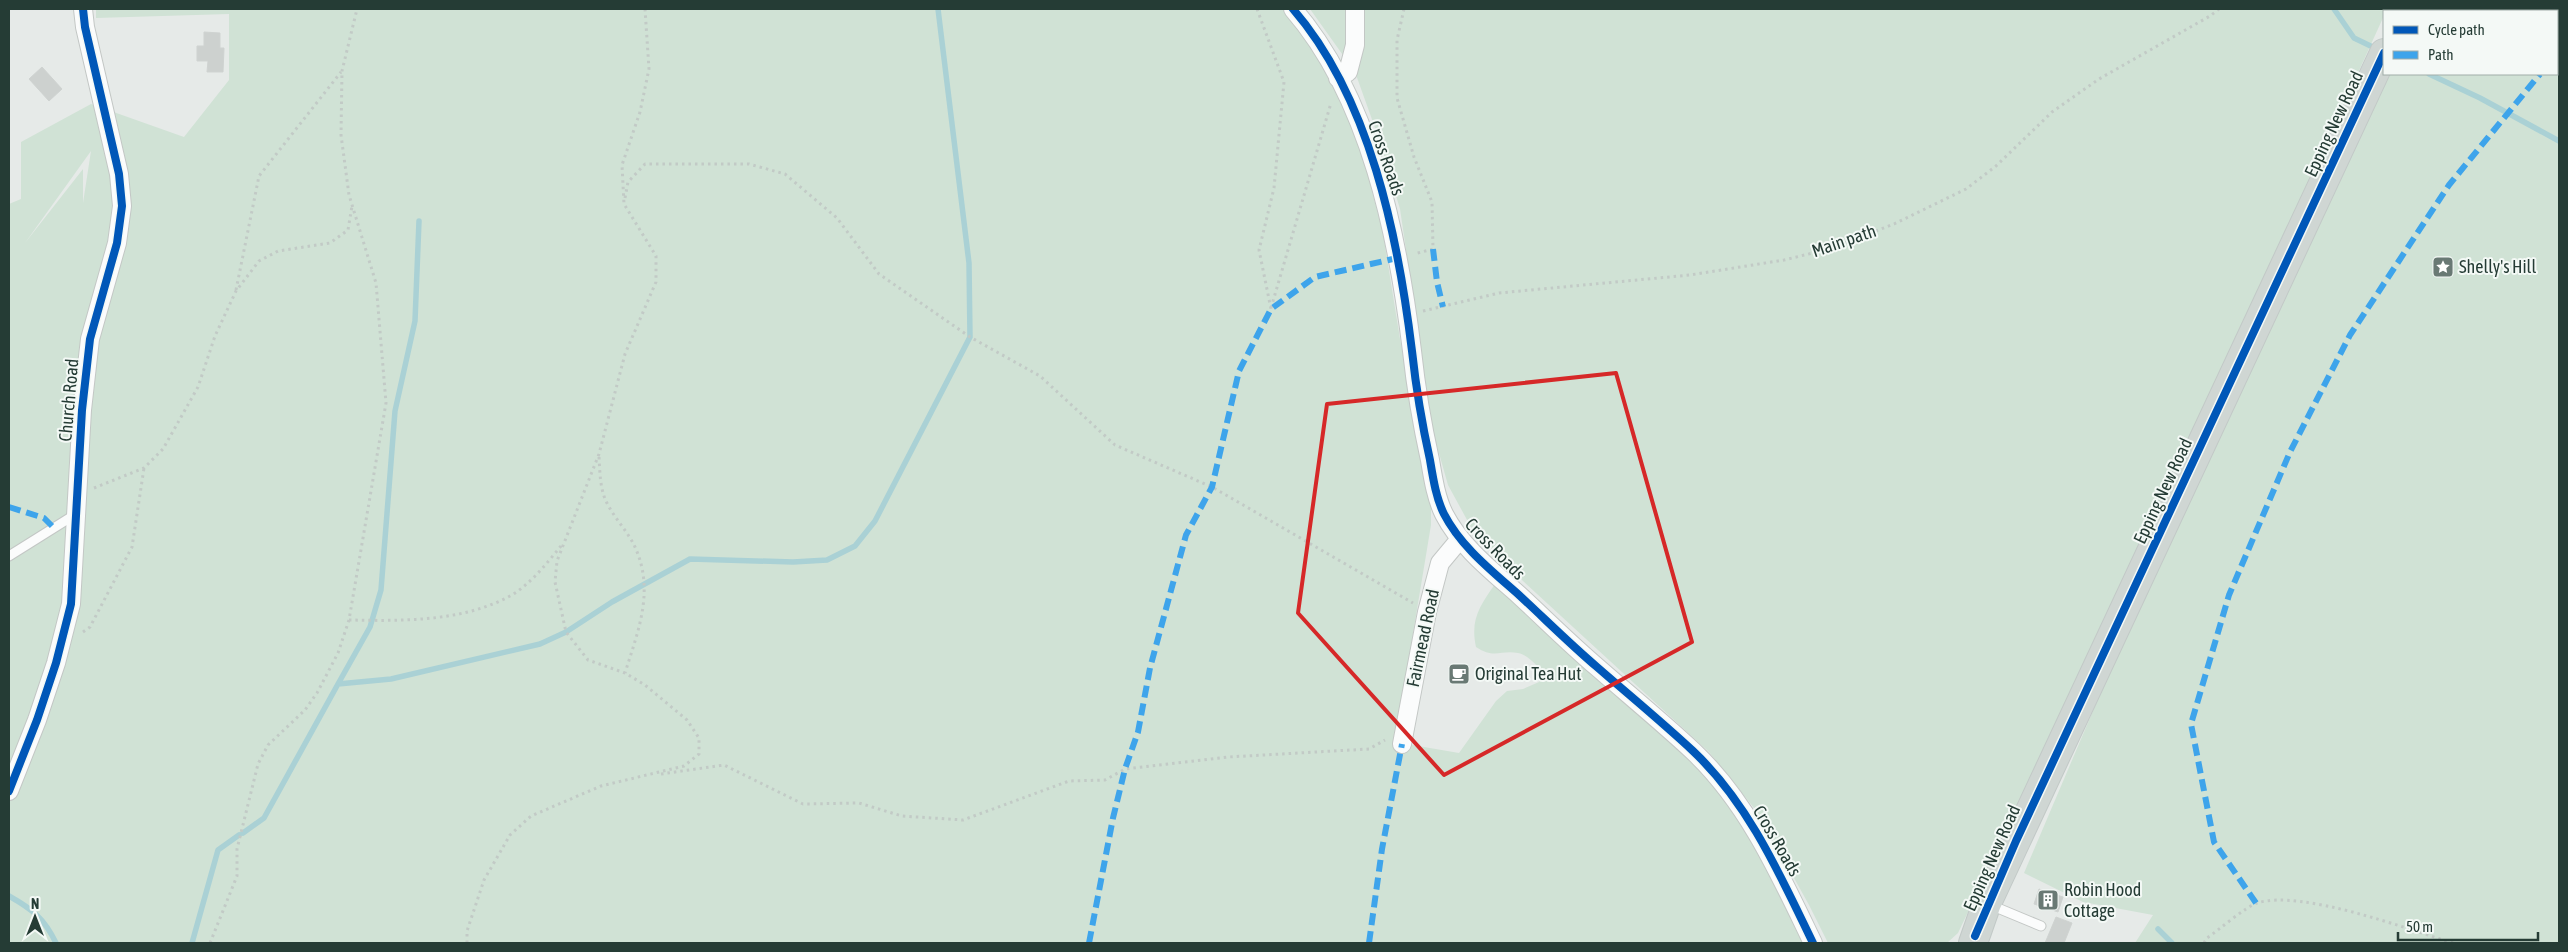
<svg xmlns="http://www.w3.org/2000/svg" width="2568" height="952" font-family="'Asap Condensed',sans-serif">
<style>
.green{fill:#d0e2d5;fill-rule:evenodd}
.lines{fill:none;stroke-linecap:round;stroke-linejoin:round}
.stream{stroke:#aad1d5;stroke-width:5.5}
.building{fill:#cdd1cf;stroke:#cfd3d1}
.service-casing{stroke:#c3c7c5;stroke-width:11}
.minor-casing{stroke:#c3c7c5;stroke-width:20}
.primary-casing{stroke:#c2c9c7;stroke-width:30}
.path{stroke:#c2cac6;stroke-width:3;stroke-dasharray:2.5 4;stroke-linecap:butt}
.service{stroke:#fbfcfc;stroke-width:9}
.minor{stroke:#fbfcfc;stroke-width:18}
.primary{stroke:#cfd6d3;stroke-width:28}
.quiet{stroke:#3ea4eb;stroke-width:6;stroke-dasharray:12 6;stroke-linecap:butt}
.cycleway-casing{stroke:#f4f9f6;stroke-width:11}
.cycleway{stroke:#0057b8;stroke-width:8}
.marked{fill:none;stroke:#d62828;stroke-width:4;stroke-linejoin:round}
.labels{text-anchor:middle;stroke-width:4;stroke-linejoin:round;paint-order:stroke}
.street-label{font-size:18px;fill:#253c35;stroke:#f4f9f6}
.poi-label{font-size:18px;fill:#253c35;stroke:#f4f9f6;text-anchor:start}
</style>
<rect width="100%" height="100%" fill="#e6eae8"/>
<path class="green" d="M96 9H1290L1341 97 1363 157 1383 233 1400 339 1431 501V525L1395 742 1459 753 1496 701 1507 691 1523 689 1539 682 1543 672C1536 665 1528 655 1518 653 1500 650 1494 659 1476 647 1470 619 1480 606 1495 584L1695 763 1736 815 1785 898 1808 943H9V204L21 199V142L91 104 184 137 229 80V14L96 18ZM91 151 83 203V169L25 243Z
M1310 9H2387L2135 563 1958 933 1947 943H1828L1809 905 1758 813 1709 752 1523 581 1472 529 1448 485 1433 432 1400 209 1379 139 1355 72Z
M2415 9H2559V943H2135L2153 915 2083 902 2024 873 2127 631 2385 74H2557V11H2414Z"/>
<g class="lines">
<path class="stream" d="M2334 9 2354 38 2379 50
M2429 74 2480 98 2559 141
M338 684 370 627 381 590 395 411 415 321 419 221
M243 833 264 818 338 684 391 679 540 644 566 632 612 602 690 559 793 562 827 560 855 546 875 521 970 337 969 263 938 9
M9 896C32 909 44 918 56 943
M2158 929 2172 943
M192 943 218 850 239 835"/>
</g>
<path class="building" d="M204 32 220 33V48H224L223 72H207L208 61H197V46H204Z
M42 67 62 89 49 101 29 79Z
M2039 889 2063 897 2058 912 2034 904Z
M2056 917 2072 923 2064 943H2045Z"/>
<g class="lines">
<g class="service-casing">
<path id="service" d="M9 556 76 514
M1988 904 2041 926"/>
</g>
<g class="minor-casing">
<path id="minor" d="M1293 9C1370 98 1398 236 1412 351 1416 388 1422 424 1430 460 1433 478 1436 498 1444 514 1461 547 1492 571 1519 595 1545 619 1570 644 1597 667 1629 695 1662 722 1693 751 1749 804 1780 875 1813 943
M1338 78 1348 72 1355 45V9
M1402 744 1427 612 1440 563 1460 539
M9 791 37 720 56 663 71 604 82 410 90 339 117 243 122 206 119 174 85 27 83 9"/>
</g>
<g class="primary-casing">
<path id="primary" d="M2404 11 2405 9
M1973 943 1987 903 2016 841 2384 53"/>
</g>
<path class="path" d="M1257 9 1284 82 1274 188 1259 250 1271 309
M1404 9 1397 40V98L1414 157 1432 202 1433 249 1414 254
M625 198 628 182 645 164H749L785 174 837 218 879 274 970 337 1040 376 1115 445 1212 487 1413 603
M236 290 259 176 341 72
M1271 308 1331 103
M1423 311 1499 293 1690 275 1784 260 1829 249 1894 224 1966 189 1996 166 2052 112 2099 79 2210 16 2219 9
M599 457C600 474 600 491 608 505 616 520 628 532 635 547 655 591 638 631 625 673
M94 488 144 468 163 449 198 387 215 336 236 291 259 261 278 251 330 243 348 230 352 206
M349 620C402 621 462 622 510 596 530 585 547 563 561 546
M83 632 90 627 132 547 144 468
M661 774 724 765 803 804 859 803 902 816 963 820 1069 781 1105 780 1125 769 1228 757 1369 749 1385 740
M210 943 237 876V849L258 764 268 745 305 710 317 693 338 653 349 620 386 403 376 283 349 195 341 135 342 71 357 9
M467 943V931L484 880 510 835 531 816 601 786 684 766 699 754V738L687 720 645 685 625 673 588 660 566 632 555 582 557 561 599 454 625 354 656 282V256L624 204 622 165 640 112 649 69 645 9
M2204 943 2207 938C2219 930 2245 907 2257 903 2301 889 2407 929 2453 943"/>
<use href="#service" class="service"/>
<use href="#minor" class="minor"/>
<use href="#primary" class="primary"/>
<path class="quiet" d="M2557 14 2558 9
M1433 249 1437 282 1443 307
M9 507 44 518 53 527
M2256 903 2214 842 2191 724 2229 595 2290 452 2350 335 2449 185 2540 74
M1089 943 1113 818 1125 769 1138 732 1150 668 1186 535 1212 487 1239 371 1271 309 1315 277 1397 258
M1369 943 1382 849 1402 744"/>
<g class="cycleway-casing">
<path id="cycleway" d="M1293 9C1370 98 1398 236 1412 351 1416 388 1422 424 1430 460 1433 478 1436 498 1444 514 1461 547 1492 571 1519 595 1545 619 1570 644 1597 667 1629 695 1662 722 1693 751 1749 804 1780 875 1813 943
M9 791 37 720 56 663 71 604 82 410 90 339 117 243 122 206 119 174 85 27 83 9
M1975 936 2016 841 2384 53"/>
</g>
<use href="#cycleway" class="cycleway"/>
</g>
<path class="marked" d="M1616 373 1692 642 1444 775 1298 613 1327 404Z"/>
<defs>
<g id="sight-square" transform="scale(1.125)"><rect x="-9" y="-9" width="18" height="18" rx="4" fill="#697974" stroke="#f4f9f6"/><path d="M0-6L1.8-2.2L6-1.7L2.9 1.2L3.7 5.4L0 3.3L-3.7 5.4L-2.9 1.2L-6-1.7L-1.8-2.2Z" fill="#fff"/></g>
<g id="cafe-square" transform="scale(1.125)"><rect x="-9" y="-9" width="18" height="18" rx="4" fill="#697974" stroke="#f4f9f6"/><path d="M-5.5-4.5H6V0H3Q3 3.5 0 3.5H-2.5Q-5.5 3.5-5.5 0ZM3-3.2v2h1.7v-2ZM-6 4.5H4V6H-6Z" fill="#fff"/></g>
<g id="building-square" transform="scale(1.125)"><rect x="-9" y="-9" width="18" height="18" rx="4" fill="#697974" stroke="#f4f9f6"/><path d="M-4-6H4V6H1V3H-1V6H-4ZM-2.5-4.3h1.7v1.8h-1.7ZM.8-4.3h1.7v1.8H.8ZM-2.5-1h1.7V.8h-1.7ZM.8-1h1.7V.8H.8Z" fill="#fff"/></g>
</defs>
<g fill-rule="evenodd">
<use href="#sight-square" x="2443" y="267"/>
<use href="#cafe-square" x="1459" y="674"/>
<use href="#building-square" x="2048" y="900"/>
</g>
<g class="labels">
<g class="street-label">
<text transform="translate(2334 124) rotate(-65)" y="6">Epping New Road</text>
<text transform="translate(1386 158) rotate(71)" y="6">Cross Roads</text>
<text transform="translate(1844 241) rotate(-19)" y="6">Main path</text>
<text transform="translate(69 400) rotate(-85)" y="6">Church Road</text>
<text transform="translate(2163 491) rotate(-65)" y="6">Epping New Road</text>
<text transform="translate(1495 549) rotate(46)" y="6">Cross Roads</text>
<text transform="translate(1423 638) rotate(-78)" y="6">Fairmead Road</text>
<text transform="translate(1777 841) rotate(60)" y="6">Cross Roads</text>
<text transform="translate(1992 858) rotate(-66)" y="6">Epping New Road</text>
</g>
<g class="poi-label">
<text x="2459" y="273">Shelly's Hill</text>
<text x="1475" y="680">Original Tea Hut</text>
<text x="2064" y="896">Robin Hood<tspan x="2064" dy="21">Cottage</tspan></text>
</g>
</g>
<rect width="2568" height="952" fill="none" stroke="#253c35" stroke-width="20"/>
<rect x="2383" y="10" width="175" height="65" fill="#f4f9f6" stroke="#a1ada9"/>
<rect x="2393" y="26" width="25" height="8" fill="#0057b8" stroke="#a1ada9"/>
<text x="2428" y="35" font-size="15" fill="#253c35">Cycle path</text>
<rect x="2393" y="51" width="25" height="8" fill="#3ea4eb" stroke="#a1ada9"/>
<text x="2428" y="60" font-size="15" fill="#253c35">Path</text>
<g transform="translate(35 917)" stroke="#f4f9f6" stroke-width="4" paint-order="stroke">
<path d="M0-4L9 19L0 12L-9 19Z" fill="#253c35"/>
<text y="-8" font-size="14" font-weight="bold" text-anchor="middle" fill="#253c35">N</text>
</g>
<path d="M2398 932v8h140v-8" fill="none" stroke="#253c35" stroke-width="2.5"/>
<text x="2406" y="932" font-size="15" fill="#253c35" stroke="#f4f9f6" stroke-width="4" paint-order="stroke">50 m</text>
</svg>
